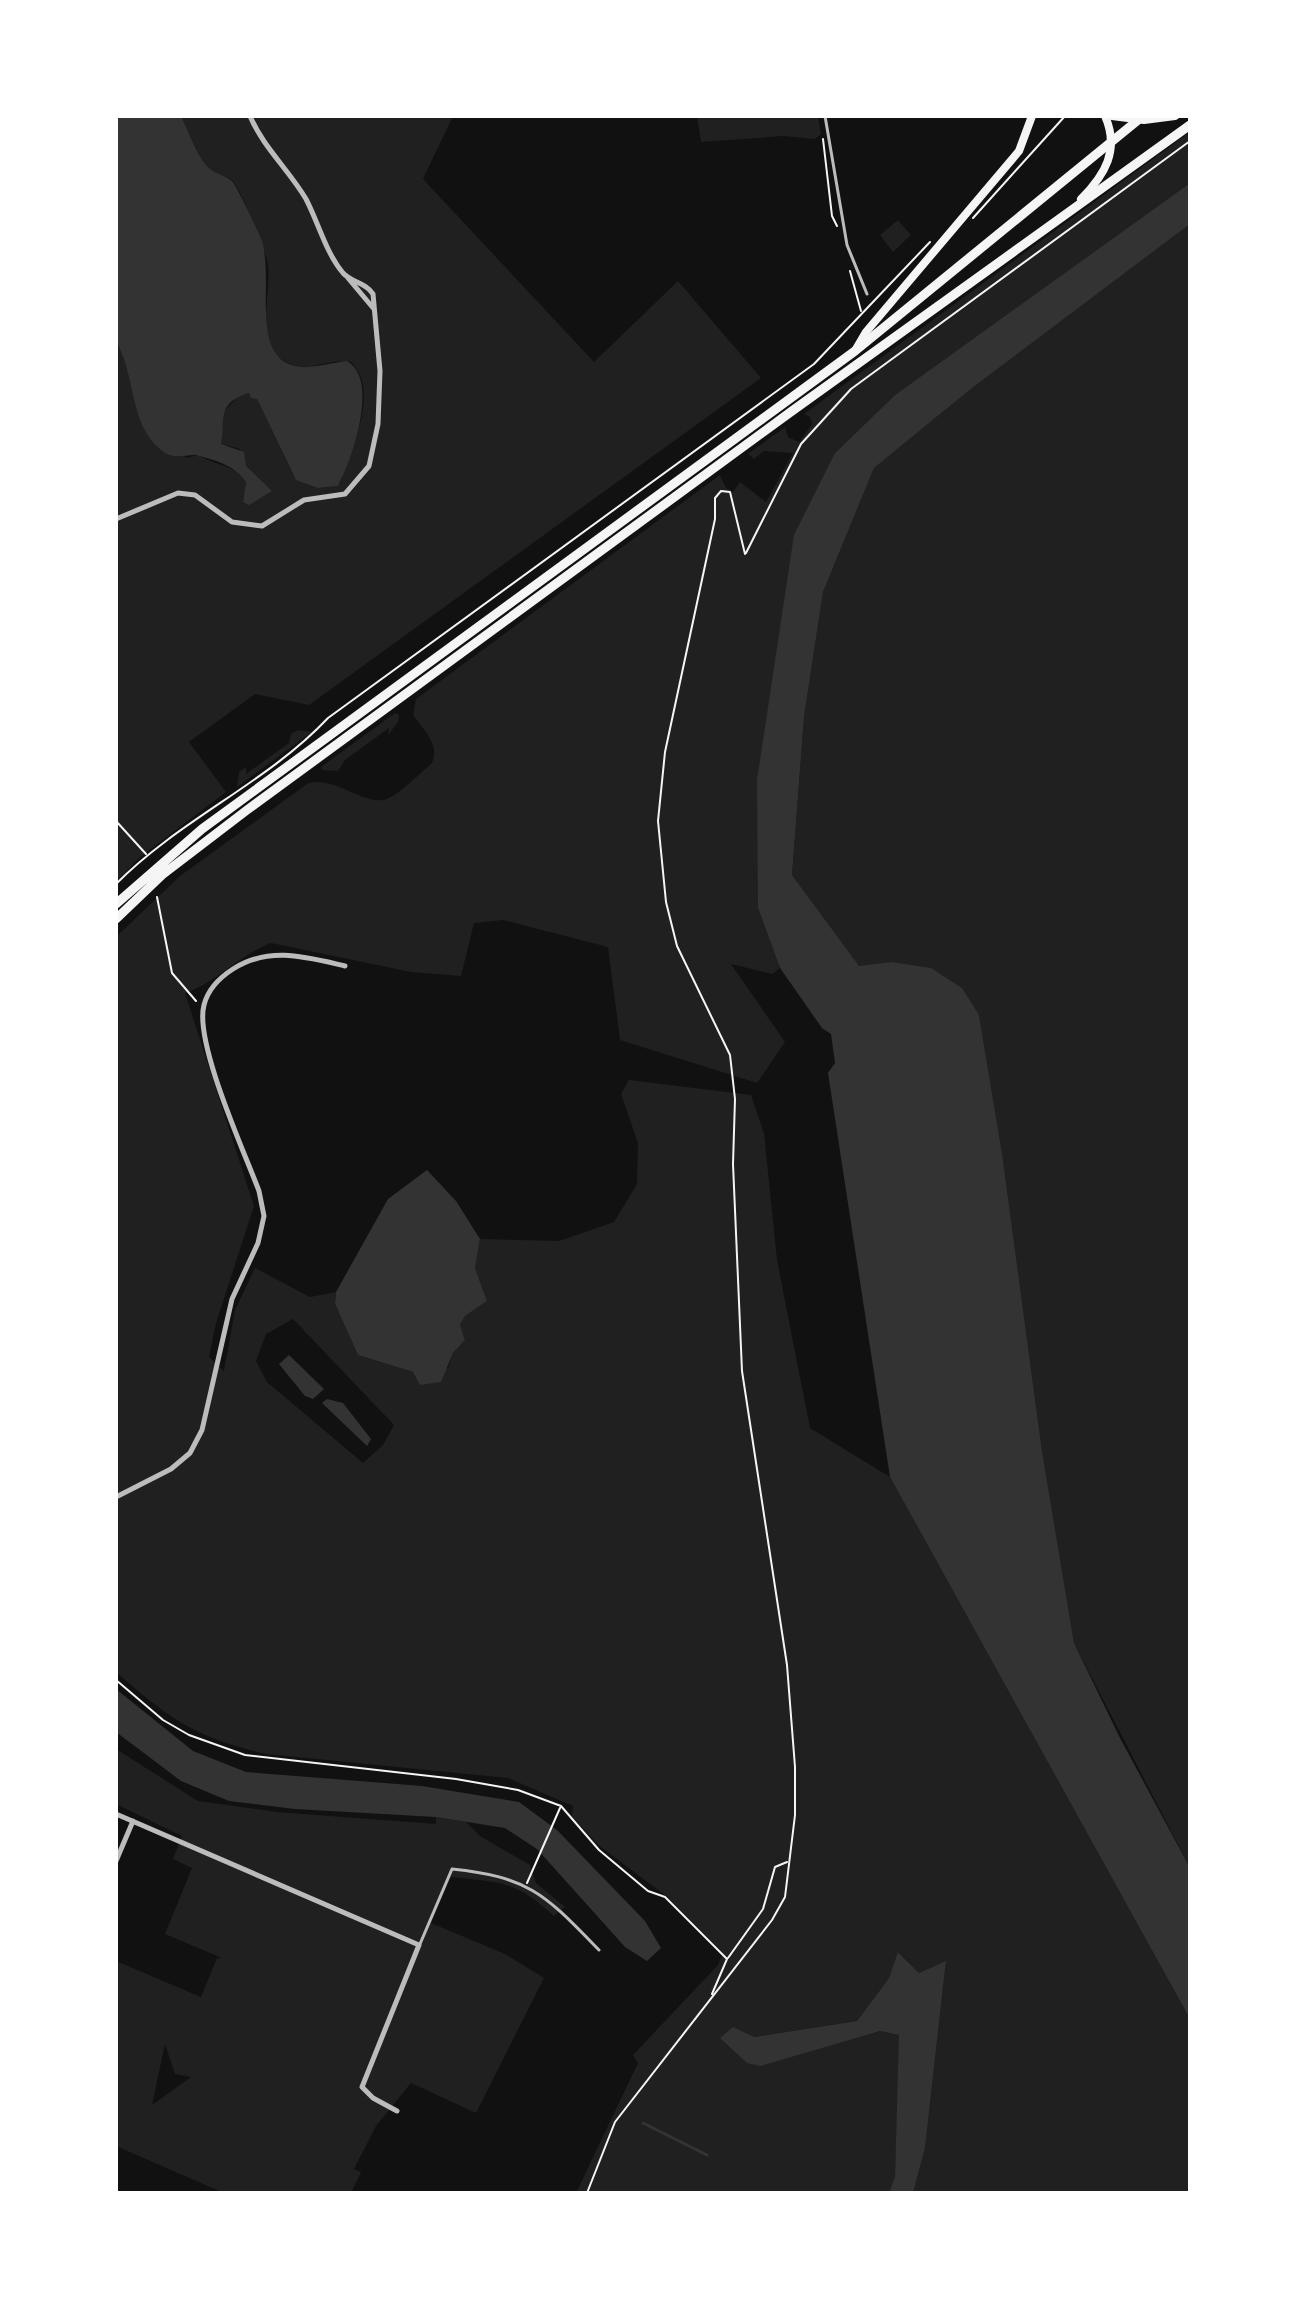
<svg xmlns="http://www.w3.org/2000/svg" width="1306" height="2309" font-family="Manrope,sans-serif">
<style>
.green{fill:#202020;fill-rule:evenodd}
.water{fill:#333}
.lines{fill:none;stroke-linecap:round;stroke-linejoin:round}
.stream{stroke:#333;stroke-width:3}
.path{stroke:#f5f5f5;stroke-width:2}
.service{stroke:#bcbcbc;stroke-width:3}
.minor{stroke:#bcbcbc;stroke-width:5}
.secondary{stroke:#f5f5f5;stroke-width:8}
.primary{stroke:#f5f5f5;stroke-width:9}
</style>
<rect width="100%" height="100%" fill="#111"/>
<path class="green" d="M181 116H453L423 179 594 362 678 281 761 378 309 705 255 694 189 742 226 792 139 858 116 882V342L130 369 133 393 186 458 199 455C216 467 233 463 246 482L243 502 263 484 246 466 240 449 221 444 223 412 238 397 249 393 257 399 295 478 319 488 338 486 342 479C352 448 380 390 351 362 329 357 303 377 280 358 255 337 272 292 268 264 266 251 240 187 232 180 223 174 213 174 206 165 195 150 189 132 181 116Z
M697 116H818L821 134 815 139 783 136 701 142Z
M1190 132V183L895 395 835 453 758 908 780 968 772 974 731 964 785 1042 757 1083 620 1040 608 947 503 920 474 923 461 976 411 972 271 943C239 955 216 983 185 993L254 1206 216 1323 209 1357 224 1371 235 1310 255 1268 310 1297 336 1292 335 1304 358 1355 413 1372 448 1368 453 1353 465 1340 460 1325 465 1316 487 1301 475 1268 480 1239 559 1241 614 1222 637 1184 638 1143 621 1094 629 1080 751 1095 764 1133 777 1260 810 1428 890 1477 1190 2019V2193H913L925 2148 946 1962 919 1973 899 1952 889 1978 857 2021 754 2037 720 2038 836 2041 880 2031 900 2035 895 2176 889 2193H576L638 2063 633 2055 718 1965 723 1953 665 1895 598 1845 572 1816 573 1806 508 1778 266 1754C194 1737 171 1720 116 1672V937L180 876 307 784C333 774 364 807 387 799 402 792 419 774 432 763 440 744 424 731 413 715L416 699 720 475 726 488 733 492 740 482 766 502 793 453 764 451 754 459 748 454 785 427 788 437 799 442 812 424 810 417 804 414ZM293 1319 394 1425 383 1445 363 1463 267 1382 256 1361 266 1334Z
M898 220 911 235 893 252 880 235Z
M1190 224V1868L1074 1643 1042 1451 1002 1153 979 1015 891 962 859 967 792 875 804 717 823 592 874 468 972 388Z
M395 713 399 715 398 722 388 735 389 728 345 760 338 771 323 770 321 767Z
M298 730 312 732 237 787 239 772 246 767V774L289 743 291 734Z
M116 1749 198 1801 277 1812 436 1824V1817L466 1822 480 1836 530 1865 536 1883 565 1907 554 1916C514 1880 503 1883 451 1877L431 1923 505 1954 544 1978 476 2113 411 2083 376 2126 354 2169 361 2172 351 2193H224L116 2146V1961L201 1997 217 1958H222L165 1934 192 1868 173 1859 182 1836 116 1804ZM165 2044 175 2074 191 2077 152 2105Z"/>
<path class="water" d="M116 116H181C189 132 195 151 206 165 213 174 224 174 232 181 236 184 260 235 262 241 272 275 257 330 277 355 293 376 327 363 347 361 380 379 352 460 338 486L318 488 296 480 257 399 251 398 249 393C215 404 226 419 221 444L244 452 246 466 272 491 249 505 243 502 246 482C235 466 218 461 200 456 187 452 176 463 160 449 129 424 136 374 116 342Z
M1190 183V224L972 388 874 468 823 592 804 717 792 875 859 966 891 962 931 968 962 988 979 1015 1002 1153 1042 1451 1074 1643 1120 1738 1190 1868V2019L890 1477 828 1073 835 1063 831 1034 822 1028 780 968 758 908 757 780 794 535 835 453 895 395Z
M427 1170 456 1201 480 1239 475 1268 487 1301 465 1316 460 1325 465 1340 453 1353 441 1382 420 1385 413 1372 358 1355 335 1304 336 1292 388 1199Z
M289 1355 324 1389 313 1399 305 1396 279 1364Z
M327 1399 343 1403 371 1439 367 1446 322 1403Z
M116 1689 193 1751 246 1772 422 1786 519 1802 557 1830 645 1921 661 1948 647 1961 625 1947 537 1849 505 1828 436 1817 295 1809 229 1801 181 1781 116 1732Z
M898 1952 919 1973 946 1961 925 2148 913 2193H889L895 2176 899 2035 880 2031 760 2066 747 2063 720 2038 733 2027 754 2037 857 2021 889 1978Z"/>
<g class="lines">
<path class="stream" d="M643 2123 707 2155"/>
<path class="path" d="M823 139 832 216 837 226
M973 218 1065 116
M850 271 861 311
M746 553 801 444 851 389 1190 141
M116 821 146 854
M116 884C180 819 267 783 328 718L814 364 930 242
M157 897 172 973 196 1001
M116 1680 163 1720 189 1735 245 1755 456 1779 518 1790 561 1806 599 1850 648 1891 665 1897 727 1959 712 1994
M527 1883 560 1808
M728 1958 763 1909 775 1867 787 1862
M587 2193 615 2122 772 1920 785 1897 795 1815V1767L787 1665 742 1371 733 1164 735 1099 730 1055 677 946 666 902 658 821 665 752 715 519V498L721 491 730 492 745 554"/>
<path class="service" d="M825 116 847 245 867 294
M420 1944 452 1869C531 1877 546 1896 599 1950"/>
<path class="minor" d="M348 278 374 309
M116 519 178 493 195 495 232 522 262 526 304 500 345 494 369 466 378 424 380 371 373 294C365 282 352 283 343 273 326 253 318 222 306 199 289 170 263 147 250 116
M116 1497 171 1469 190 1453 202 1430 232 1299 258 1243 264 1216 259 1191C244 1151 194 1042 204 1005 208 989 219 978 233 969 269 946 306 957 345 966
M116 1814 419 1945 362 2087 373 2098 397 2111
M116 1861 133 1821"/>
<path class="secondary" d="M1112 116 1144 120 1175 116
M1081 199C1105 175 1120 150 1105 116
M856 349 866 332 1019 151 1032 116"/>
<path class="primary" d="M116 904 202 829 855 351 1143 116
M116 919 162 875 247 810 792 411 1190 125"/>
</g>
<rect width="1306" height="2309" fill="none" stroke="#ffffff" stroke-width="236"/>
</svg>
